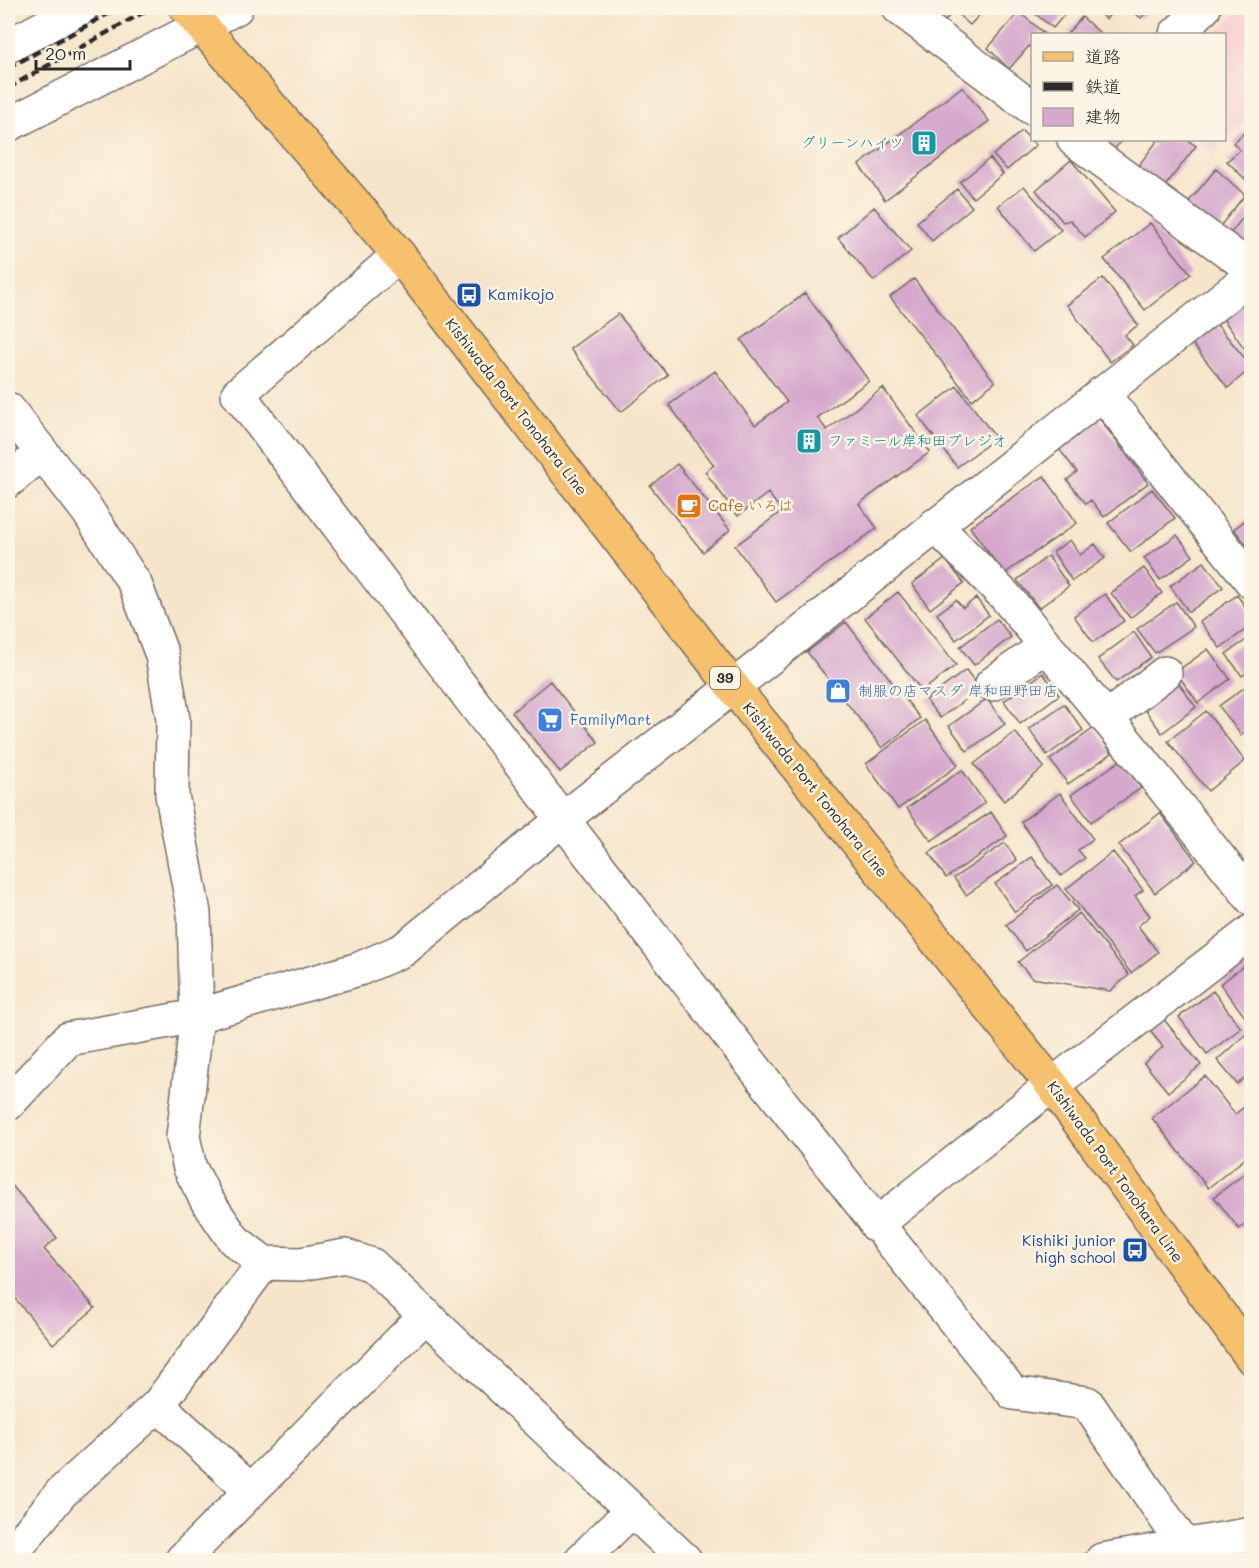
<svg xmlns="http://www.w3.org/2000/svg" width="1259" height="1568" font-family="Mali,'Klee One',sans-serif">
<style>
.built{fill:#f7cfd3}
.building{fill:#d6a8ce}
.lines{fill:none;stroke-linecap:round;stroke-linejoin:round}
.minor-casing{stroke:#726c63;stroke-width:36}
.major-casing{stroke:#726c63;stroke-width:36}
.minor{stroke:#fff;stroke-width:33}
.major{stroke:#f7c06c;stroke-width:33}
.rail{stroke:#2b2b2b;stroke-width:4.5;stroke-dasharray:9 4.5;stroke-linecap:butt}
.labels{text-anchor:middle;stroke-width:5;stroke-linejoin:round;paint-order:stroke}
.shield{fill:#fcf5e5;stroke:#6a6863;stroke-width:1.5}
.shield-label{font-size:14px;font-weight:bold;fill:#2b2b2b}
.culture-label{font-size:15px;fill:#0d838f;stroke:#fcf5e5;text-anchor:end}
.transit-label{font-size:15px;fill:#164399;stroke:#fcf5e5;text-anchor:start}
.street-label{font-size:15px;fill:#2b2b2b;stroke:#fcf5e5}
.food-label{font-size:15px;fill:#c56008;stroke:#fcf5e5;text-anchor:start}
.shop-label{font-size:15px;fill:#366cbe;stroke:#fcf5e5;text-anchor:start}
</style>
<rect width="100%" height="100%" fill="#fcf5e5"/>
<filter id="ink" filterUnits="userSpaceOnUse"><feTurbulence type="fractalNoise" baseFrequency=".0167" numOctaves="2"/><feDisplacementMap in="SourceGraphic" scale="12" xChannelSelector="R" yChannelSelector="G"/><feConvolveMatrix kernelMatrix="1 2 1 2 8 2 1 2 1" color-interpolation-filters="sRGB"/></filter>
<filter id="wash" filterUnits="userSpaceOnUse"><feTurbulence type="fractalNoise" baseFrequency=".008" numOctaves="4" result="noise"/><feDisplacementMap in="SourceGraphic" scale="24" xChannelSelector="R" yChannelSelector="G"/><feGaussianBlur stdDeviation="1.35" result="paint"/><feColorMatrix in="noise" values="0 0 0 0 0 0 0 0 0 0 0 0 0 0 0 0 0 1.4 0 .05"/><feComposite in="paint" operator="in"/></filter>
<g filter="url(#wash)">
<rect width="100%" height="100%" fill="#f6e5cb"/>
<path class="built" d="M1242 8H1251V114L1213 154 1199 140H1224V34H1215Z"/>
<g id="blocks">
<path class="building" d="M943 8H986L970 25 954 11 945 21 937 14Z
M1028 8H1050L1053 10 1055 8H1070L1053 28Z
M1094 8H1116L1106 19Z
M1128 8H1150L1141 18Z
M1019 12 1045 34H1032V48L1030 45 1009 69 988 48Z
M1082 17 1101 34H1067Z
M962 87 989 121 885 200 859 165Z
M1252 126V186L1227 161 1240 150 1233 143Z
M1022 131 1036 145 1007 170 993 155Z
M1099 140H1123L1112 151Z
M1158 140H1187L1196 146 1159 194 1132 174Z
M990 158 1003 174 973 198 960 182Z
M1071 160 1115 212 1085 237 1070 220 1063 222 1036 190Z
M1216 169 1245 195 1217 230 1186 205Z
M1024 186 1061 230 1034 251 998 206Z
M957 189 972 207 932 241 917 222Z
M1252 206V247L1250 249 1230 234Z
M874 207 911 251 874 281 838 238Z
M1150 223 1191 274 1145 310 1104 259Z
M1103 278 1138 325 1125 335 1133 345 1110 362 1067 305Z
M914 279 995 382 972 400 890 297Z
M805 293 869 381 817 418 827 430 883 388 930 452 859 504 877 528 776 602 735 546 782 511 768 493 738 516 705 472 714 465 669 405 715 371 755 425 787 402 741 340Z
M1252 295V359L1221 316Z
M618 314 668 375 621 412 570 349Z
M1214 321 1252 367 1228 388 1190 341Z
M957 386 996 438 957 467 918 416Z
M1099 418 1148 483 1104 517 1091 500 1086 504 1067 480 1077 472 1059 449Z
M677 464 730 530 703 552 650 486Z
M1044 476 1077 523 1004 574 970 527Z
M1152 489 1175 518 1131 552 1108 523Z
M1252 515V540L1246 544 1234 529Z
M1177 535 1193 556 1160 580 1144 558Z
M1070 540 1080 555 1095 544 1105 558 1072 581 1053 552Z
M1048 556 1069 586 1039 608 1017 580Z
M945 559 964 583 930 609 912 584Z
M1204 562 1223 587 1189 612 1170 586Z
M1144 568 1162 593 1130 618 1111 593Z
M898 592 956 665 922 691 865 618Z
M1105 594 1124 621 1093 642 1074 616Z
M1237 595 1252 616V625L1220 648 1200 622Z
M976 598 989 615 956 640 937 614 956 600 963 608Z
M1176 602 1194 627 1155 653 1137 629Z
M997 619 1011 637 974 665 960 647Z
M846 622 920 718 882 748 807 652Z
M1134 632 1151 657 1116 682 1098 659Z
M1252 636V669L1242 676 1226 654Z
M1208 649 1230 679 1198 703 1176 672Z
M966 670 980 689 940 718 926 700Z
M1043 673 1059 695 1020 724 1004 701Z
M1174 677 1196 707 1162 733 1140 703Z
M550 681 598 742 560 772 512 712Z
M1252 682V727L1241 735 1219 706Z
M987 699 1005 724 967 751 949 726Z
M1064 704 1083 730 1047 755 1029 729Z
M1206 711 1245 761 1208 791 1168 741Z
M925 720 958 765 898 809 866 764Z
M1094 728 1112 753 1068 784 1050 760Z
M1015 732 1044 767 1004 801 974 764Z
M1121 760 1141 788 1091 822 1071 795Z
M962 770 985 803 931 841 907 808Z
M1060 793 1093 839 1078 850 1085 858 1061 876 1021 822Z
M991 812 1007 836 946 878 929 853Z
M1160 813 1196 861 1155 893 1119 845Z
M1005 843 1017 860 966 895 954 878Z
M1113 852 1143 890 1135 896 1150 916 1138 926 1158 952 1131 973 1066 889Z
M1032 857 1052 885 1015 912 995 884Z
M1057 885 1078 910 1026 951 1006 925Z
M1079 913 1129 975 1110 991 1032 978 1018 962Z
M1252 960V1026L1220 984Z
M1213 991 1241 1028 1207 1054 1179 1017Z
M1161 1016 1201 1065 1168 1092 1144 1063 1163 1047 1147 1027Z
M1247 1033 1252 1039V1072L1237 1084 1217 1060Z
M1205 1076 1235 1114 1252 1101V1153L1208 1188 1152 1118Z
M1252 1168V1219L1239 1229 1214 1197Z
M8 1181 57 1238 44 1249 95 1308 53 1344 8 1290V1274L13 1269 8 1263Z"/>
</g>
</g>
<g filter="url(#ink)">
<use href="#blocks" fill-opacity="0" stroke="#726c63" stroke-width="1.5"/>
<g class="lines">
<g class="minor-casing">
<path id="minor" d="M899 8 1032 108
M1176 34 1204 8
M8 46 81 8
M8 125 236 8
M1074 140 1252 269
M399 255 238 394C494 729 747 1066 1013 1393L1087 1403 1184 1545
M1102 393 1252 582
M8 409 87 510 135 584 162 655 173 719 172 795 194 913 197 1016 183 1137 190 1168 206 1199 234 1240 264 1263 301 1264 345 1256 372 1265 685 1560
M8 481 42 453
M935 525 1005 596 1144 763 1252 899
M992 684 1046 646
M1106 718 1165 673
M8 1104 68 1039 197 1016 359 969 403 950 563 819 733 687 1252 275
M876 1225 1052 1085 1252 931
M158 1405 251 1491
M8 1558 61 1493 158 1405 264 1263
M182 1560 426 1315
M581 1560 631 1511
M1102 1560 1252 1534"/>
</g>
<g class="major-casing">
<path id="major" d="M186 8 399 255 733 687 1052 1085 1252 1358"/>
</g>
<use href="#minor" class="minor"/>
<use href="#major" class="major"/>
<path class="rail" d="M8 68 119 8
M8 88 151 8"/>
</g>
</g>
<defs>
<g id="building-square" transform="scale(1.35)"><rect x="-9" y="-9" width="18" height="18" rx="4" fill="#0f9aa8" stroke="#fcf5e5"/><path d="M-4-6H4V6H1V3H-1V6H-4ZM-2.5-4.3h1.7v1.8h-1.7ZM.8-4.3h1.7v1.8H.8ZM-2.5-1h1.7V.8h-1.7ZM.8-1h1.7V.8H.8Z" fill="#fff"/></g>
<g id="bus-square" transform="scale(1.35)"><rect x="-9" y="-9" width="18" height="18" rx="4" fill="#1a4fb4" stroke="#fcf5e5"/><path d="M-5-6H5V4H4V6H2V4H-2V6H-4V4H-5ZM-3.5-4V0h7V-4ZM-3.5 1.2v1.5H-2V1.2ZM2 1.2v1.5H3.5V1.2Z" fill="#fff"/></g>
<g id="cafe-square" transform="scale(1.35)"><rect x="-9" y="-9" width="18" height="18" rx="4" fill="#e8710a" stroke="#fcf5e5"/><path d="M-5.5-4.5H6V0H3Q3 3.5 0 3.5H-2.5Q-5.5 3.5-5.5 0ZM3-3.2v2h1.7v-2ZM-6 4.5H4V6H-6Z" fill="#fff"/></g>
<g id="shop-square" transform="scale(1.35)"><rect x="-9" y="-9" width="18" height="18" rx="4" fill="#3f7fe0" stroke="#fcf5e5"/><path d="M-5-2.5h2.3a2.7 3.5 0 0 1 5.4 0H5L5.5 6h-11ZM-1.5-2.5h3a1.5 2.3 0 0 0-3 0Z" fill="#fff"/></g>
<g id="supermarket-square" transform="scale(1.35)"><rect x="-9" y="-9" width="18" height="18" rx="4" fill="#3f7fe0" stroke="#fcf5e5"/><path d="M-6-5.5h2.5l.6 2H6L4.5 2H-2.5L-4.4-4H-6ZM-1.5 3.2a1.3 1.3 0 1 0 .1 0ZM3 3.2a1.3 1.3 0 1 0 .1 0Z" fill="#fff"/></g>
</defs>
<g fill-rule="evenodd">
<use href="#building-square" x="924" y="143"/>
<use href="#bus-square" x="469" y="295"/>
<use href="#building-square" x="809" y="441"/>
<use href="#cafe-square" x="689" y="506"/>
<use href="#shop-square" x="838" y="691"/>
<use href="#supermarket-square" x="550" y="720"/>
<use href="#bus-square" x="1135" y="1250"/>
</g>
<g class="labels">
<rect class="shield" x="710" y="667" width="30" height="22" rx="4.5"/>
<g class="shield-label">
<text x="725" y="683">39</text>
</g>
<g class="culture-label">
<text x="904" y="148">グリーンハイツ</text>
<text x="828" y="446" text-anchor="start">ファミール岸和田プレジオ</text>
</g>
<g class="transit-label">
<text x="488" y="300">Kamikojo</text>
<text x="1116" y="1246" text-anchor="end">Kishiki junior<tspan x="1116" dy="17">high school</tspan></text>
</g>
<g class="street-label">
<text transform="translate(516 407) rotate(52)" y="5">Kishiwada Port Tonohara Line</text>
<text transform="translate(815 790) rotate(51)" y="5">Kishiwada Port Tonohara Line</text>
<text transform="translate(1115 1172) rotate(54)" y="5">Kishiwada Port Tonohara Line</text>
</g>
<g class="food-label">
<text x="708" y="511">Cafe いろは</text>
</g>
<g class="shop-label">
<text x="858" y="696">制服の店マスダ 岸和田野田店</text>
<text x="570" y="725">FamilyMart</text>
</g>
</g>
<rect width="1259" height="1568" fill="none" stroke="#fcf5e5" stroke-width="30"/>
<rect x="1031" y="33" width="195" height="108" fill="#fcf5e5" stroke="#a8a49b" stroke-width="1.5"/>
<rect x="1043" y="52" width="30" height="9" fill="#f7c06c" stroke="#a8a49b" stroke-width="1.5"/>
<text x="1085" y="63" font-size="18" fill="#2b2b2b">道路</text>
<rect x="1043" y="82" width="30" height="9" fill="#2b2b2b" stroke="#a8a49b" stroke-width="1.5"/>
<text x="1085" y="93" font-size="18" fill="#2b2b2b">鉄道</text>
<rect x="1043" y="108" width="30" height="18" fill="#d6a8ce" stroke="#a8a49b" stroke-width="1.5"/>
<text x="1085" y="123" font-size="18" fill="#2b2b2b">建物</text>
<path d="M36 60v9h94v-9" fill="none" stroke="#2b2b2b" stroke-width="3"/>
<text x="45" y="60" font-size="18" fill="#2b2b2b" stroke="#fcf5e5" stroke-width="4.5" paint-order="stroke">20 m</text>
</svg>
